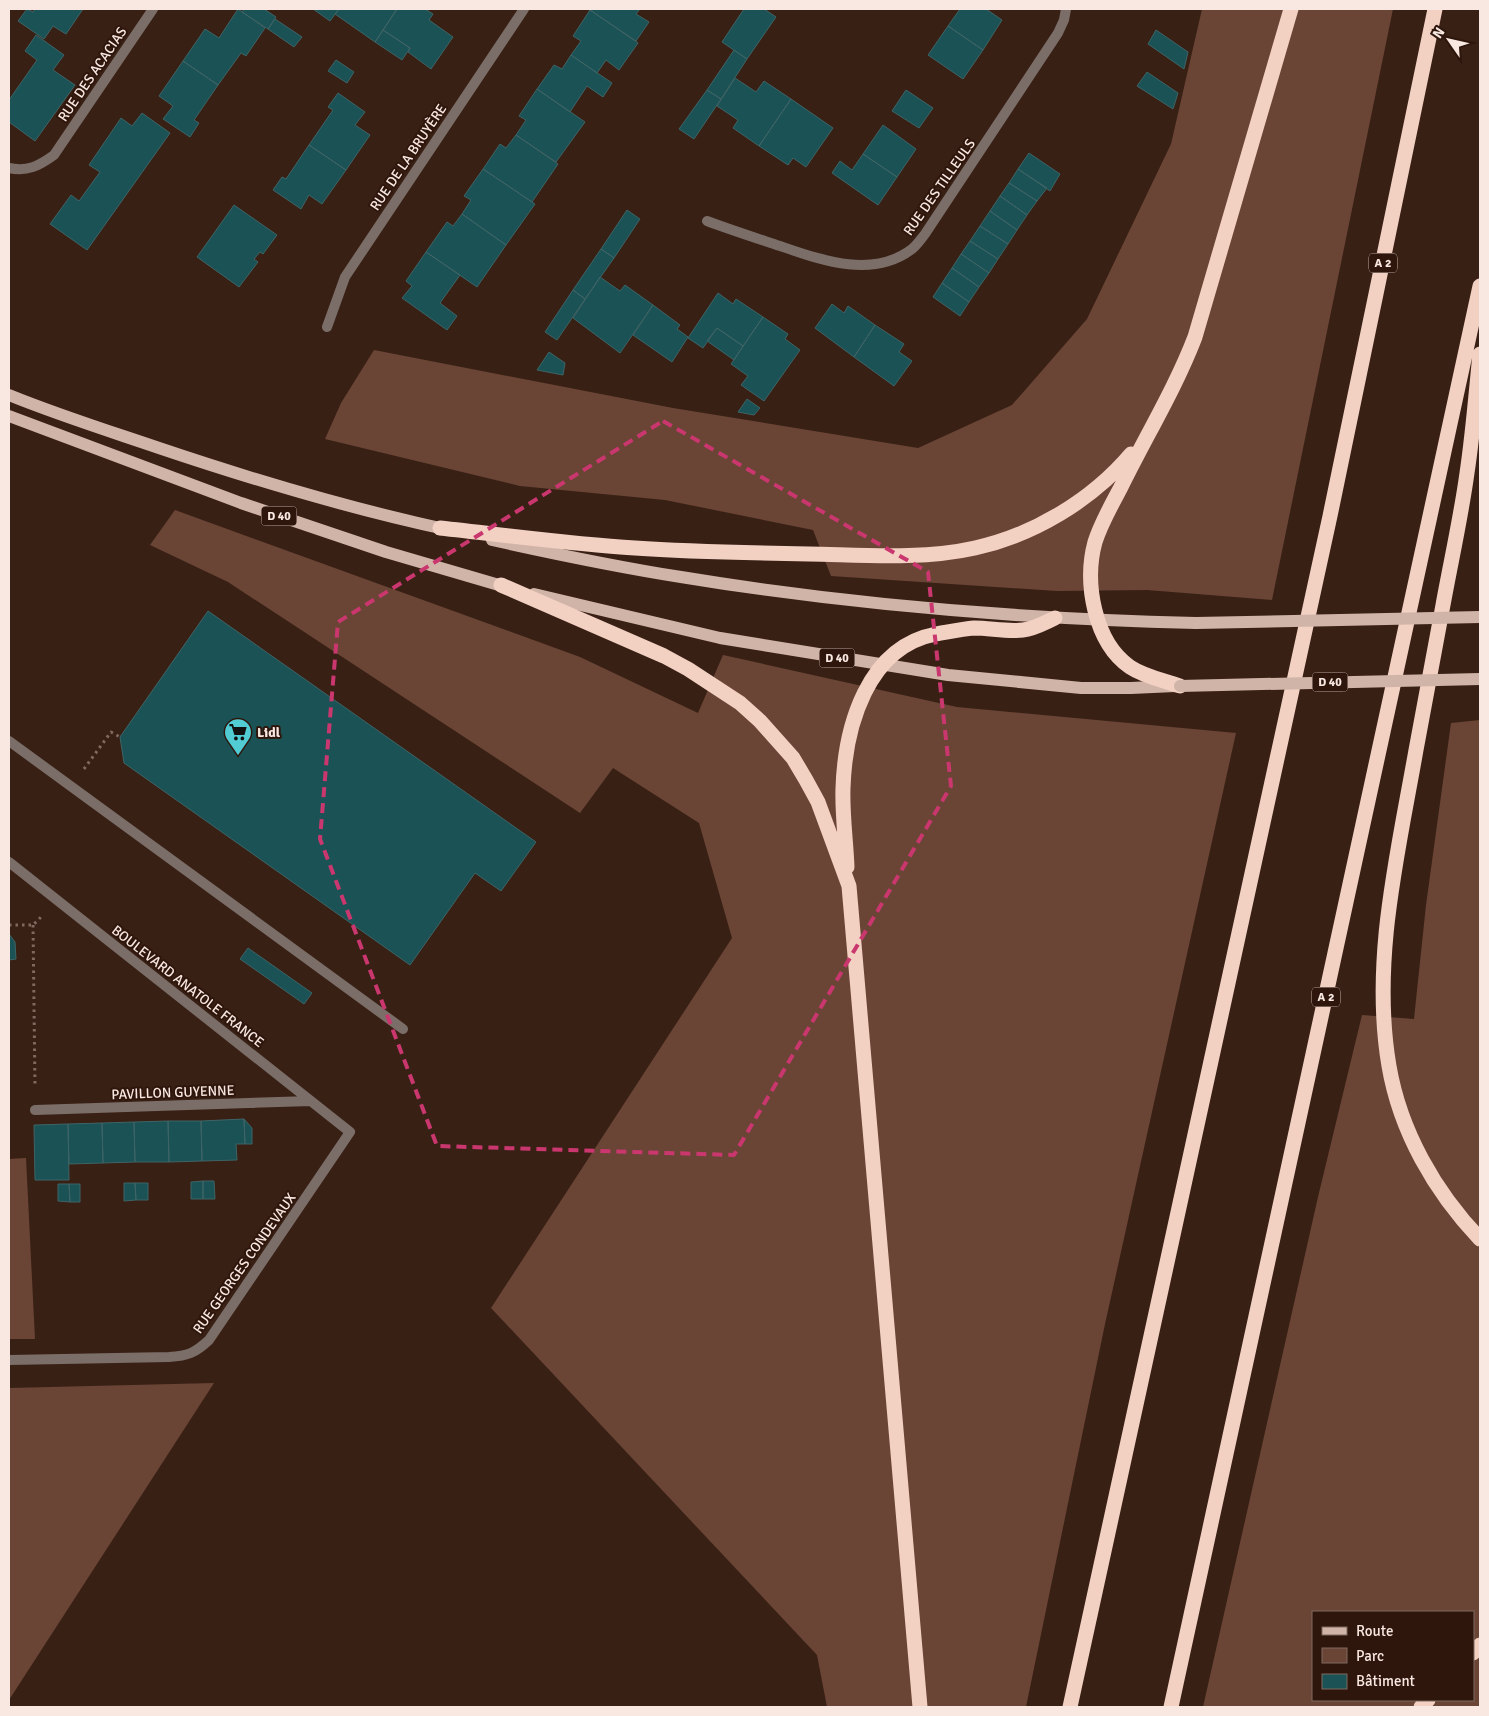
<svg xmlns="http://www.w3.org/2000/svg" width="1489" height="1716" font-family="Signika,sans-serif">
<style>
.green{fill:#6a4535;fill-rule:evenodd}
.building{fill:#1a5255;stroke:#3f6466}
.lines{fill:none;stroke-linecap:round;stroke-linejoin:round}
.path{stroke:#806a60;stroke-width:3;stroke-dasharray:2.5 4;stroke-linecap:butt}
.service{stroke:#7b6e68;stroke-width:10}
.minor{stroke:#7b6e68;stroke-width:10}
.primary{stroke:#d0b4a8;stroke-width:12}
.motorway{stroke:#f2d0c2;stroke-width:15}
.primary-bridge{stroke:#d0b4a8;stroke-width:12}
.marked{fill:none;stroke:#ca376f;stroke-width:4;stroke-dasharray:10 6;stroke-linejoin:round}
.labels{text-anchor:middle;stroke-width:4;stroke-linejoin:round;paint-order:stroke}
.shield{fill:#2e160c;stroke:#bca9a1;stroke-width:1}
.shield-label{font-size:12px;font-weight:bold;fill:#f9e8e1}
.street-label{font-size:14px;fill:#f9e8e1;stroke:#2e160c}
.poi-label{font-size:14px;font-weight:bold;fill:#f9e8e1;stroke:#2e160c;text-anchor:start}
</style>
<rect width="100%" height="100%" fill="#392015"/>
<path class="green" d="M1202 9H1393L1272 600 1147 590 1057 591 831 576 813 530 665 500 520 486 325 439 341 403 374 350 673 408 918 448 1012 405 1087 319 1171 144Z
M175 510 580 657 698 713 723 655 957 707 1236 733 1105 1324 1026 1707H827L817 1655 491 1308 732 938 699 823 613 768 580 813 228 582 150 545Z
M1480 720V1707H1203L1318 1197 1362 1015 1414 1019 1426 905 1451 723ZM1313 1612H1473V1700H1313Z
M26 1158 35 1339H9V1159Z
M214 1383 9 1700V1388Z"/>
<path class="building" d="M27 9 33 12 35 9H83L66 34 53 26 44 39 18 21Z
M238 9 265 28 246 56 241 53 218 85 183 61 205 29 219 38Z
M244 9H264L276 17 268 29 242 12Z
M313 9H339L330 21Z
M339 9H397L375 42 335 14Z
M397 9H425L433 14 429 20 453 37 431 69 408 52 410 48 383 30Z
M591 9H640L636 14 649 22 636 41 590 10Z
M744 9H764L776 17 747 59 722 42Z
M960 9H986L1002 20 983 50 948 26Z
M590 10 638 43 619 70 606 60 597 73 571 55 581 41 573 36Z
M275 19 302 37 294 47 268 29Z
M948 26 983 50 963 79 928 55Z
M383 30 410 48 402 60 375 42Z
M1156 30 1188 52 1184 69 1148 44Z
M36 35 64 55 53 70 75 85 35 141 9 122V100L37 60 25 51Z
M734 50 747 59 721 99 707 90Z
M571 55 612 83 603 97 587 86 570 112 537 89 554 65 562 69Z
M336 60 354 72 347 83 328 71Z
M183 61 218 85 194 120 199 123 190 137 163 119 173 106 159 96Z
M1147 72 1178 93 1173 109 1137 86Z
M735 78 756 92 764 81 791 99 759 146 733 128 738 120 717 106Z
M537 89 585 122 556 162 516 135 526 120 519 116Z
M707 90 721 99 694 139 679 129Z
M906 90 933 108 919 128 892 111Z
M338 93 365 112 355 125 370 135 346 170 309 145 333 110 328 107Z
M791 99 833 128 806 167 793 158 788 165 759 146Z
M142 113 170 133 87 250 50 224 71 195 79 201 100 172 89 165 121 118 132 126Z
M883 125 916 149 897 177 863 154Z
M516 135 558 164 532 202 483 169 500 144 506 148Z
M309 145 346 170 322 204 309 195 301 209 273 190 282 177 286 179Z
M1029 153 1060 174 1050 191 1018 169Z
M863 154 897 177 878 205 832 173 840 161 852 170Z
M483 169 535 204 506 245 462 214 471 200 464 196Z
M1018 169 1047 188 1037 201 1009 183Z
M1009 183 1037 201 1027 215 1000 196Z
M1000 196 1027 215 1017 230 990 211Z
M234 205 277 235 263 254 260 252 254 259 258 262 239 287 197 257Z
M627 210 640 219 614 258 601 249Z
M990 211 1017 230 1008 244 980 226Z
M462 214 506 245 477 287 426 252 447 222 453 226Z
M980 226 1008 244 998 259 970 241Z
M970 241 998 259 989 273 961 254Z
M601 249 614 258 585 299 573 290Z
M426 252 460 275 440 303 457 316 447 330 402 298 412 286 406 281Z
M961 254 989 273 979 287 952 268Z
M952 268 979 287 969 302 942 283Z
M600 277 620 291 625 285 653 305 620 353 573 318Z
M942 283 969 302 960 316 933 297Z
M573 290 585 299 557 340 545 332Z
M718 293 733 304 736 299 763 317 743 346 717 328 703 348 688 338Z
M832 304 844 313 848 306 875 325 854 357 815 328Z
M653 305 680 325 677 329 688 337 672 362 633 335Z
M763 317 788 334 785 339 800 350 764 401 741 385 748 376 731 364Z
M875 325 904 344 899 352 912 361 894 386 854 357Z
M717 328 743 346 734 360 707 341Z
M549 352 565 363 563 375 537 370Z
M747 399 760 408 754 415 738 412Z
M208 611 536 842 501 891 475 873 410 965 124 763 120 737Z
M9 934 15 942 16 959 9 960Z
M248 948 312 993 304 1004 240 959Z
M244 1119 252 1128V1144H245Z
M244 1119 245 1144H236L237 1160 202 1161 201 1121Z
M168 1121 169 1162H135L134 1122Z
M168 1121H201L202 1161 169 1162Z
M134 1122 135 1162 103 1163 102 1123Z
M102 1123 103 1163 69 1164 68 1124Z
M68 1124 69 1180H35L34 1125Z
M203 1181H214L215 1199H203Z
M203 1181V1199H191V1182Z
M124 1183H135L136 1200 124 1201Z
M135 1183H148V1200H136Z
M58 1184H69L70 1202 58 1201Z
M69 1184H80V1202H70Z"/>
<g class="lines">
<path class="path" d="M84 769 111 732 120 737
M9 925H33L41 917
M33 925 35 1087"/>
<path class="service" d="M9 741 403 1029"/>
<path class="minor" d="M9 168C27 172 39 166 54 155L153 9
M707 221C731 230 756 238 780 246 821 260 873 279 912 249 917 245 921 239 925 234L1058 33 1064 20 1066 9
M327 327 345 277 524 9
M9 862 350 1132 209 1340C195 1353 188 1356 169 1357L9 1360
M35 1110 311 1101"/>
<path class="primary" d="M9 395C58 415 109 431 159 448 254 480 351 509 449 530
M9 416 241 503 386 552 509 588
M492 540C555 554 618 567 681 577 851 605 1024 619 1196 623
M534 594 720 638 948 675 1081 688H1131L1175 686"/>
<path class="motorway" d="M1480 354C1476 393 1473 433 1467 473 1461 517 1451 561 1443 605 1434 653 1425 702 1416 750 1398 853 1371 961 1389 1066 1400 1131 1435 1192 1480 1239
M440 528C505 535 570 544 635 548 693 552 751 553 809 554 863 555 922 560 975 548 1034 535 1092 500 1131 454
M501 585 664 656 688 669 740 703 760 721 793 758 806 780 818 802 849 886 920 1707
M1180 686C1163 680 1145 677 1130 667 1094 642 1084 582 1095 542 1101 523 1112 504 1121 487 1146 436 1175 389 1195 337L1291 9
M847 867C846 841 842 814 843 788 845 727 867 647 936 634 948 632 962 629 974 628 990 628 1007 632 1023 630 1034 629 1046 622 1055 618
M1473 1653 1480 1645
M1070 1707 1330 516 1435 9
M1171 1707 1480 286
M1421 1707 1428 1700"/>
<path class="primary-bridge" d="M1196 623 1480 617
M1180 686 1480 679"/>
</g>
<path class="marked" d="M663 421 928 572 951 786 734 1155 437 1146 320 839 338 622Z"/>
<defs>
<g id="supermarket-pin" transform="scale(1.4375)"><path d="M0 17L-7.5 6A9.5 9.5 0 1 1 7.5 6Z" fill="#51ccd3" stroke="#2e160c"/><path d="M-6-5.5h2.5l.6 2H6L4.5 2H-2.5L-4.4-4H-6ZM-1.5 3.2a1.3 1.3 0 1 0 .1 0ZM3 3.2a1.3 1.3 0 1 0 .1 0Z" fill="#111"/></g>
</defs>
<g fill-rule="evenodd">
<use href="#supermarket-pin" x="238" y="732"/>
</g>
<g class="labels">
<g class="shield">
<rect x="1369" y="253.5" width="28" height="19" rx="4"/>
<rect x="261.5" y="506.5" width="35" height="19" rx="4"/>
<rect x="819.5" y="648.5" width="35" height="19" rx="4"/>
<rect x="1312.5" y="672.5" width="35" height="19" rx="4"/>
<rect x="1312" y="987.5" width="28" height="19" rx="4"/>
</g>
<g class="shield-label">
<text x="1383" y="267">A 2</text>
<text x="279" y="520">D 40</text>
<text x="837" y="662">D 40</text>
<text x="1330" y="686">D 40</text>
<text x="1326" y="1001">A 2</text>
</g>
<g class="street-label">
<text transform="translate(92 74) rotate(-56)" y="5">RUE DES ACACIAS</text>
<text transform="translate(408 157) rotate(-56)" y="5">RUE DE LA BRUYÈRE</text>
<text transform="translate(939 187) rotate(-55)" y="5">RUE DES TILLEULS</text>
<text transform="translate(188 986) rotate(38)" y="5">BOULEVARD ANATOLE FRANCE</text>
<text transform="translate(173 1092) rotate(-2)" y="5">PAVILLON GUYENNE</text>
<text transform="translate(244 1263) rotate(-55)" y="5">RUE GEORGES CONDEVAUX</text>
</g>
<g class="poi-label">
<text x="257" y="737">Lidl</text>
</g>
</g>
<rect width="1489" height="1716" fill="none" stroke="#f9e8e1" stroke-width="20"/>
<rect x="1312" y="1611" width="162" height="90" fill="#2e160c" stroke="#7f6a61"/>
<rect x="1322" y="1627" width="25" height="8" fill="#d0b4a8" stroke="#7f6a61"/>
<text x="1356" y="1636" font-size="15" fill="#f9e8e1">Route</text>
<rect x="1322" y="1648" width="25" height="15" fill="#6a4535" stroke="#7f6a61"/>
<text x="1356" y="1661" font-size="15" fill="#f9e8e1">Parc</text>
<rect x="1322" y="1674" width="25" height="15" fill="#1a5255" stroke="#7f6a61"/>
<text x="1356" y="1686" font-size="15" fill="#f9e8e1">Bâtiment</text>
<g transform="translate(1449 40) rotate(304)" stroke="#2e160c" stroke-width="4" paint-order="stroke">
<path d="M0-4L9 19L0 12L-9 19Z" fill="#f9e8e1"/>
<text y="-8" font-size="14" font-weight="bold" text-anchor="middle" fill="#f9e8e1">N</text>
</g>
</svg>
